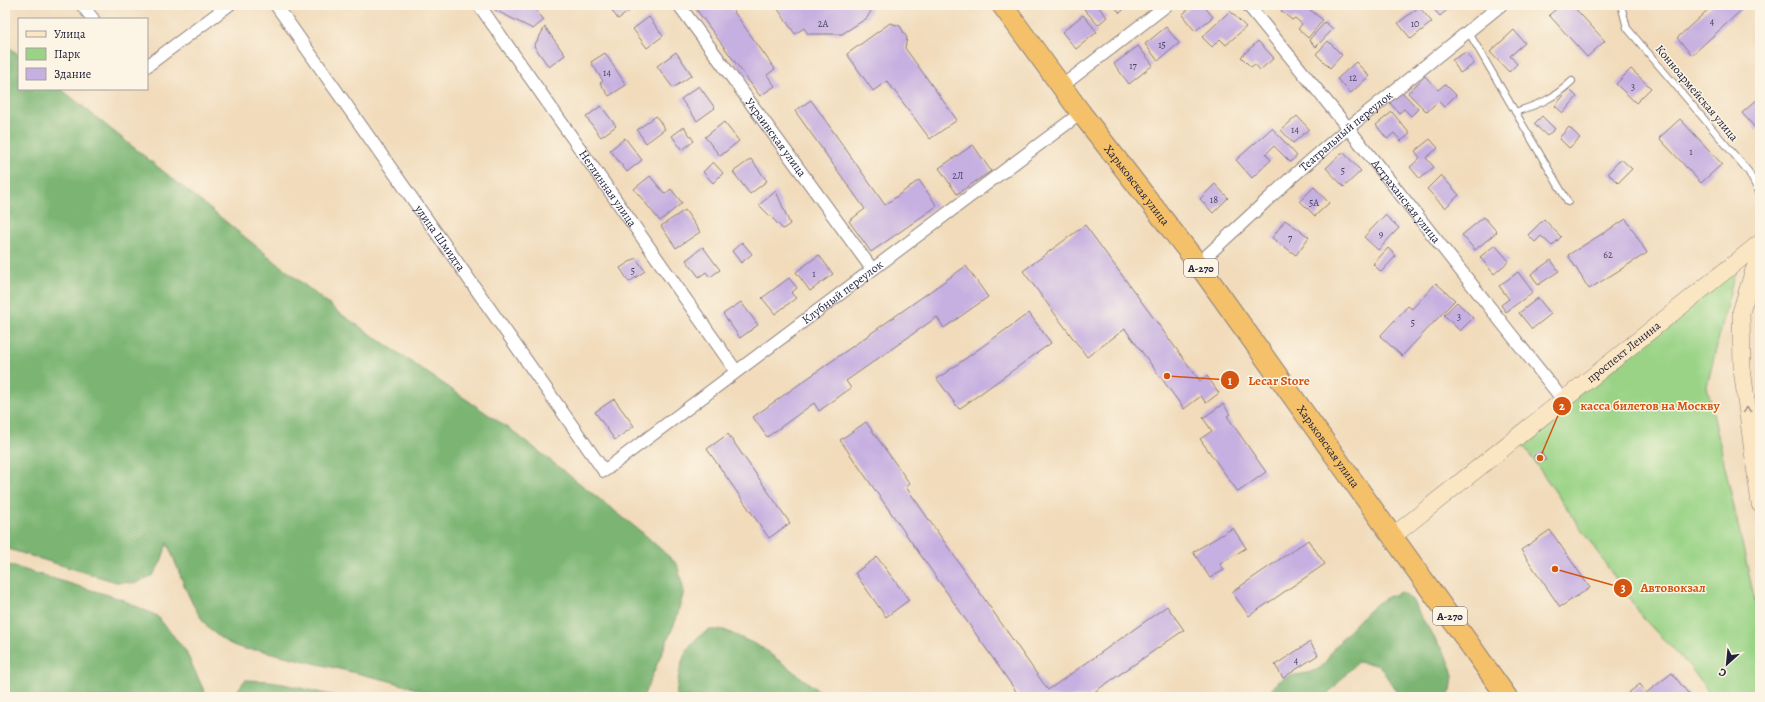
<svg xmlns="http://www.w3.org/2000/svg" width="1765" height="702" font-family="Alegreya,serif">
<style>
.green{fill:#9ad386;stroke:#5e7a60}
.forest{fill:#7bb573;stroke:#4e6c57}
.building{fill:#c6afe1}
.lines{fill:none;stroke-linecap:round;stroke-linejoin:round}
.service-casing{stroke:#8a7e7b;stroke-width:8}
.minor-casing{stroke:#8a7e7b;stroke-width:14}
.secondary-casing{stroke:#8a7e7b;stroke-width:18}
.trunk-casing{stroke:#8a7e7b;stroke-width:22}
.service{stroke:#fff;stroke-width:6}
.minor{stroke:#fff;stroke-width:12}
.secondary{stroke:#fbe6c3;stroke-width:17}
.trunk{stroke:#f4c16a;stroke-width:20}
.oneway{stroke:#998e86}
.labels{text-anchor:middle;stroke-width:3;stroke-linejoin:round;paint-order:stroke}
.number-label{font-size:10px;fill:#4b4564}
.shield{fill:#fcf5e5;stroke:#63616e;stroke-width:1}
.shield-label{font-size:11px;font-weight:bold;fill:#22223b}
.street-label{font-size:12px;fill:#22223b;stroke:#fcf5e5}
.leader{fill:none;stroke:#d45411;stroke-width:1.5}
.callout-dot{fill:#d45411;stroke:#fcf5e5;stroke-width:1.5}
.mark-label{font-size:12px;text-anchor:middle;font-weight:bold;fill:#fff}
.callout-label{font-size:13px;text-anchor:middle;font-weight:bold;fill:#d45411;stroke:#fcf5e5;stroke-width:3;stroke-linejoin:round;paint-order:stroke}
</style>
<rect width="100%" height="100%" fill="#fcf5e5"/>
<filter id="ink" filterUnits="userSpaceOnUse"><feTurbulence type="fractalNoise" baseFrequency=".025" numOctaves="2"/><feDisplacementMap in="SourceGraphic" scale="8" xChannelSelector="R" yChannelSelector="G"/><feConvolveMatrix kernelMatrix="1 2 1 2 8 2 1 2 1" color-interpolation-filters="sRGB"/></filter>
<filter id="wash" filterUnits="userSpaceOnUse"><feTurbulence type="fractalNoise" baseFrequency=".012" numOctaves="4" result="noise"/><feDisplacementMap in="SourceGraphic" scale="16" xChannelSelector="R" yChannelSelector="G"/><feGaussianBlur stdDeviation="0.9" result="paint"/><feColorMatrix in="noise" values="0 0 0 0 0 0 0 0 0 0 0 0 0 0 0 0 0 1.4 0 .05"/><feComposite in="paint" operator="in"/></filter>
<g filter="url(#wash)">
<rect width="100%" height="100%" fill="#f1dbbb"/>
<path class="green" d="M1737 263 1707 386 1760 624V697H1712L1691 668 1643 618 1518 438Z"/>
<path class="forest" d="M5 44 19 55V89H61L338 312 514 432 644 534 677 564 684 591 676 620 643 697H443L390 681 259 650C253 650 246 650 241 648 194 634 185 581 167 543L161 562 153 575 136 583 116 582 5 548Z
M5 564 121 599 157 616 185 650 207 697H5Z
M1401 592 1412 600 1420 615 1449 661 1453 676 1451 691 1447 697H1400L1379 665 1357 662 1327 695 1319 697H1267C1285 666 1296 681 1320 668 1326 664 1329 654 1334 648 1349 631 1365 611 1384 599 1389 596 1396 594 1401 592Z
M710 630H724L761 647 827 697H676C679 669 682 642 710 630Z
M245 680 270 681 339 697H237V691Z"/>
<g id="blocks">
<path class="building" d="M502 5H532L544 20 533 29 495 10Z
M608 5H638L618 19Z
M693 5H729L775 69 767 75 775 86 760 96Z
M775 5H872L871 11 867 18 842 34H808L804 28 795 34Z
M1089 5H1097L1107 17 1098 25 1084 9Z
M1113 5H1128L1120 13Z
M1193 5H1203L1213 17 1195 31 1182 15Z
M1266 5H1275L1270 9Z
M1286 5H1312L1309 9 1323 20 1308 38 1298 29 1302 24 1295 18 1292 20 1281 11Z
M1430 5H1453L1440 16Z
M1561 5H1572L1605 41 1587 57 1549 15Z
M1713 5H1747L1692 55 1677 38Z
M1419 7 1432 22 1411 39 1398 23Z
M1230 11 1246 27 1226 45 1220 39 1212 47 1202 37Z
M1083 15 1097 32 1076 49 1062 32Z
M649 17 663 36 647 48 633 29Z
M1325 22 1333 29 1316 47 1309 40Z
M890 23 900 26 907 38 905 48 957 120 930 139 887 81 873 91 847 54Z
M545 27 565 55 549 67 534 46Z
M1166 27 1179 43 1158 61 1145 44Z
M1514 30 1525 43 1510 56 1517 64 1509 72 1490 52Z
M1258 41 1274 58 1260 70 1255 64 1251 67 1241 57Z
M1328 41 1342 55 1330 68 1316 54Z
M1138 46 1153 65 1129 84 1114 64Z
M676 52 692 75 673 88 657 66Z
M1466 52 1474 64 1460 73 1452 60Z
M605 53 626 85 609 96 600 83 603 81 591 62Z
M1356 62 1369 76 1351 93 1337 79Z
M1631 69 1651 88 1636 103 1616 84Z
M1425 76 1438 90 1445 84 1456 95 1444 107 1438 101 1427 112 1408 93Z
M699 86 715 108 697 121 681 99Z
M1569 89 1577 97 1563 113 1555 106Z
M1402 92 1418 109 1411 116 1404 109 1399 113 1390 103Z
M1760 97V128L1757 130 1742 113Z
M811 100 885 205 919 180 937 206 871 252 849 221 865 209 795 111Z
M601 106 616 126 601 137 586 117Z
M1392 112 1410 134 1401 141 1394 133 1387 139 1376 125Z
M656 116 665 129 646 143 637 130Z
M1297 116 1309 129 1293 143 1281 130Z
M1542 116 1555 129 1547 136 1534 124Z
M1680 119 1722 164 1701 183 1659 138Z
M724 122 739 141 720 156 705 137Z
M684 127 694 141 682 150 672 136Z
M1569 127 1580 138 1569 148 1559 138Z
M1272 128 1297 156 1290 162 1274 146 1266 154 1271 160 1252 178 1236 160Z
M625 138 642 160 627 172 610 150Z
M1430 139 1438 148 1426 158 1434 167 1420 179 1410 167 1420 158 1415 151Z
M973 145 991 171 957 194 939 168Z
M1343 152 1361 171 1344 187 1326 168Z
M751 159 767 181 750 194 733 172Z
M1621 159 1632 169 1618 183 1608 173Z
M713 162 723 173 713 183 703 172Z
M1441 175 1459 195 1445 208 1427 189Z
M650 176 665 194 671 189 682 203 660 221 634 189Z
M1215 184 1228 198 1213 213 1200 199Z
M1314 187 1329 203 1315 216 1300 201Z
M776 191 790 224 783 229 759 205Z
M685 210 700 232 676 248 661 226Z
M1385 215 1399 228 1378 250 1364 237Z
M1484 217 1497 232 1475 250 1462 235Z
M1544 219 1561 237 1552 246 1541 236 1535 242 1528 235Z
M1626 219 1647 253 1589 289 1568 255Z
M1285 220 1309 237 1296 255 1272 238Z
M1085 225 1200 381 1207 376 1219 393 1206 403 1201 396 1184 409 1125 329 1087 357 1023 271Z
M742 242 752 254 741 263 732 251Z
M1495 245 1509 261 1494 274 1480 257Z
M703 247 720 270 710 277 706 272 699 277 686 260Z
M1388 248 1396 256 1381 272 1373 264Z
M819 255 833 274 810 291 796 272Z
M636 258 645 271 629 282 620 268Z
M1551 260 1559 271 1538 285 1531 274Z
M966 266 988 297 944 328 937 317 846 381 851 388 819 411 814 403 767 437 753 417Z
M1518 272 1533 292 1506 312 1501 305 1509 299 1499 286Z
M789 278 797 288 791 293 796 298 775 314 762 298Z
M1436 283 1455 300 1402 356 1380 336 1408 306 1412 309Z
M1538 298 1551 314 1532 329 1519 313Z
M741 302 758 325 740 338 723 314Z
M1457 302 1473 318 1460 331 1444 315Z
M1029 313 1051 343 959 409 937 379Z
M614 399 634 426 615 440 595 412Z
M1223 404 1230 414 1227 416 1266 472 1238 492 1200 439 1212 431 1203 418Z
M866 422 910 484 906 487 1048 690 1167 606 1184 630 1087 697H1020L840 440Z
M728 434 790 523 769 538 707 449Z
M1541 452 1546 460 1538 462 1534 456Z
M1233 528 1246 548 1220 564 1224 570 1210 578 1193 552Z
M1550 530 1590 588 1560 607 1521 550Z
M1308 540 1325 564 1249 616 1232 592Z
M877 557 909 600 886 617 855 573Z
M1310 642 1318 655 1283 678 1275 665Z
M1672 673 1691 697H1623L1640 684 1646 693Z"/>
</g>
</g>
<g filter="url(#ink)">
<use href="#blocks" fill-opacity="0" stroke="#8a7e7b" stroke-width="1"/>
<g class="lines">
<g class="service-casing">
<path id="service" d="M1621 5 1627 28 1748 171 1760 194
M1468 31 1568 202
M1515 112C1540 104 1553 99 1572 81"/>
</g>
<g class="minor-casing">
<g id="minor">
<path d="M82 5 93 19"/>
<path id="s1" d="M276 5 604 471 1081 113"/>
<path id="s2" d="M479 5 736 371"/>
<path id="s3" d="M679 5 872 269"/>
<path id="s4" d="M1248 5 1348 128 1563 400"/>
<path d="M147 66 229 5"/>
<path d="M1062 86 1167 5"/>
<path id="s5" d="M1198 264 1292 177 1348 128 1501 5"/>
</g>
</g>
<g class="secondary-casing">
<g id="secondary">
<path d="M1760 260 1754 270 1741 312 1742 369 1760 504"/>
<path id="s6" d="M1393 536 1760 243"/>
</g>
</g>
<g class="trunk-casing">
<g id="trunk">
<path id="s7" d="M1002 5 1081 113 1198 264 1507 697"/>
</g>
</g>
<use href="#service" class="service"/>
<use href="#minor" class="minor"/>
<use href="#secondary" class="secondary"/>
<use href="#trunk" class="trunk"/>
</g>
<defs><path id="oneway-chevron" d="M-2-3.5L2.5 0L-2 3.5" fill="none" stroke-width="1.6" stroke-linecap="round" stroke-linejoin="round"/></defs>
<use class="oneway" href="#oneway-chevron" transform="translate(1747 410) rotate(-97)"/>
</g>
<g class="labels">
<g class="number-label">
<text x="1712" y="25">4</text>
<text x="823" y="27">2А</text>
<text x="1415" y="27">10</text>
<text x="1162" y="48">15</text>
<text x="1133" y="69">17</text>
<text x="607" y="76">14</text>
<text x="1353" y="81">12</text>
<text x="1633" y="90">3</text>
<text x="1295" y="133">14</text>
<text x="1691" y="155">1</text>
<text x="1343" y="174">5</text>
<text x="958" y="179">2Л</text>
<text x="1214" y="203">18</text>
<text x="1314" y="206">5А</text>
<text x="1381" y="237">9</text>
<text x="1290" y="241">7</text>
<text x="1608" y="258">62</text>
<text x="633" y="274">5</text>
<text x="814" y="277">1</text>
<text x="1459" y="320">3</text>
<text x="1413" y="326">5</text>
<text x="1296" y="664">4</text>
</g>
<g class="shield">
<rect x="1184" y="259" width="34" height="18" rx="3"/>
<rect x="1433" y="607" width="34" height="18" rx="3"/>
</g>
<g class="shield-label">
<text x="1201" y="272">А-270</text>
<text x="1450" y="620">А-270</text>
</g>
<g class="street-label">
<text transform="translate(1697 93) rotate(50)" y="4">Конноармейская улица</text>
<text dy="4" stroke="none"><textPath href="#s5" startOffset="199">Театральный переулок</textPath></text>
<text dy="4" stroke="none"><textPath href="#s3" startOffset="164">Украинская улица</textPath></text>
<text dy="4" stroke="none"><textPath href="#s7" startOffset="225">Харьковская улица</textPath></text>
<text dy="4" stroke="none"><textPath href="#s2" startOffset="224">Неглинная улица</textPath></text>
<text dy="4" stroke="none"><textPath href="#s4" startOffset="252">Астраханская улица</textPath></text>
<text dy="4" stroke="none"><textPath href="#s1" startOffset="285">улица Шмидта</textPath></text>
<text dy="4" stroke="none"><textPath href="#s1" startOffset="868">Клубный переулок</textPath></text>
<text dy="4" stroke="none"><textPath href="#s6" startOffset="295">проспект Ленина</textPath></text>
<text dy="4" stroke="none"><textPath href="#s7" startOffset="549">Харьковская улица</textPath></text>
</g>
</g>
<path class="leader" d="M1167 376L1230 380M1540 458L1562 406M1555 569L1623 588"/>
<g class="callout-dot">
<circle cx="1167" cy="376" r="4"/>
<circle cx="1540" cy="458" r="4"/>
<circle cx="1555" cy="569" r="4"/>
<circle cx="1230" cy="380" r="10"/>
<circle cx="1562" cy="406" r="10"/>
<circle cx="1623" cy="588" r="10"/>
</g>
<g class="mark-label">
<text x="1230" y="385">1</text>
<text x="1562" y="410">2</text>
<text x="1623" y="592">3</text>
</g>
<g class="callout-label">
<text x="1279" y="385">Lecar Store</text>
<text x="1650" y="410">касса билетов на Москву</text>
<text x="1673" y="592">Автовокзал</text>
</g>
<rect width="1765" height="702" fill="none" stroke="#fcf5e5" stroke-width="20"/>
<rect x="18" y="18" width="130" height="72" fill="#fcf5e5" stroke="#a5a1a1"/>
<rect x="26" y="31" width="20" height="6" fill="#fbe6c3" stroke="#a5a1a1"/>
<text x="54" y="38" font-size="12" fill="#22223b">Улица</text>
<rect x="26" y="48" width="20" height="12" fill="#9ad386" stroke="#a5a1a1"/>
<text x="54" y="58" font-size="12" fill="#22223b">Парк</text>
<rect x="26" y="68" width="20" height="12" fill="#c6afe1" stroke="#a5a1a1"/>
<text x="54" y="78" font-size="12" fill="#22223b">Здание</text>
<g transform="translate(1727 664) rotate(207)" stroke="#fcf5e5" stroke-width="3" paint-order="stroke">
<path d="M0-3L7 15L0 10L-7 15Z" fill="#22223b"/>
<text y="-6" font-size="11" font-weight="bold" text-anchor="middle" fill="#22223b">С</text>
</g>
</svg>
